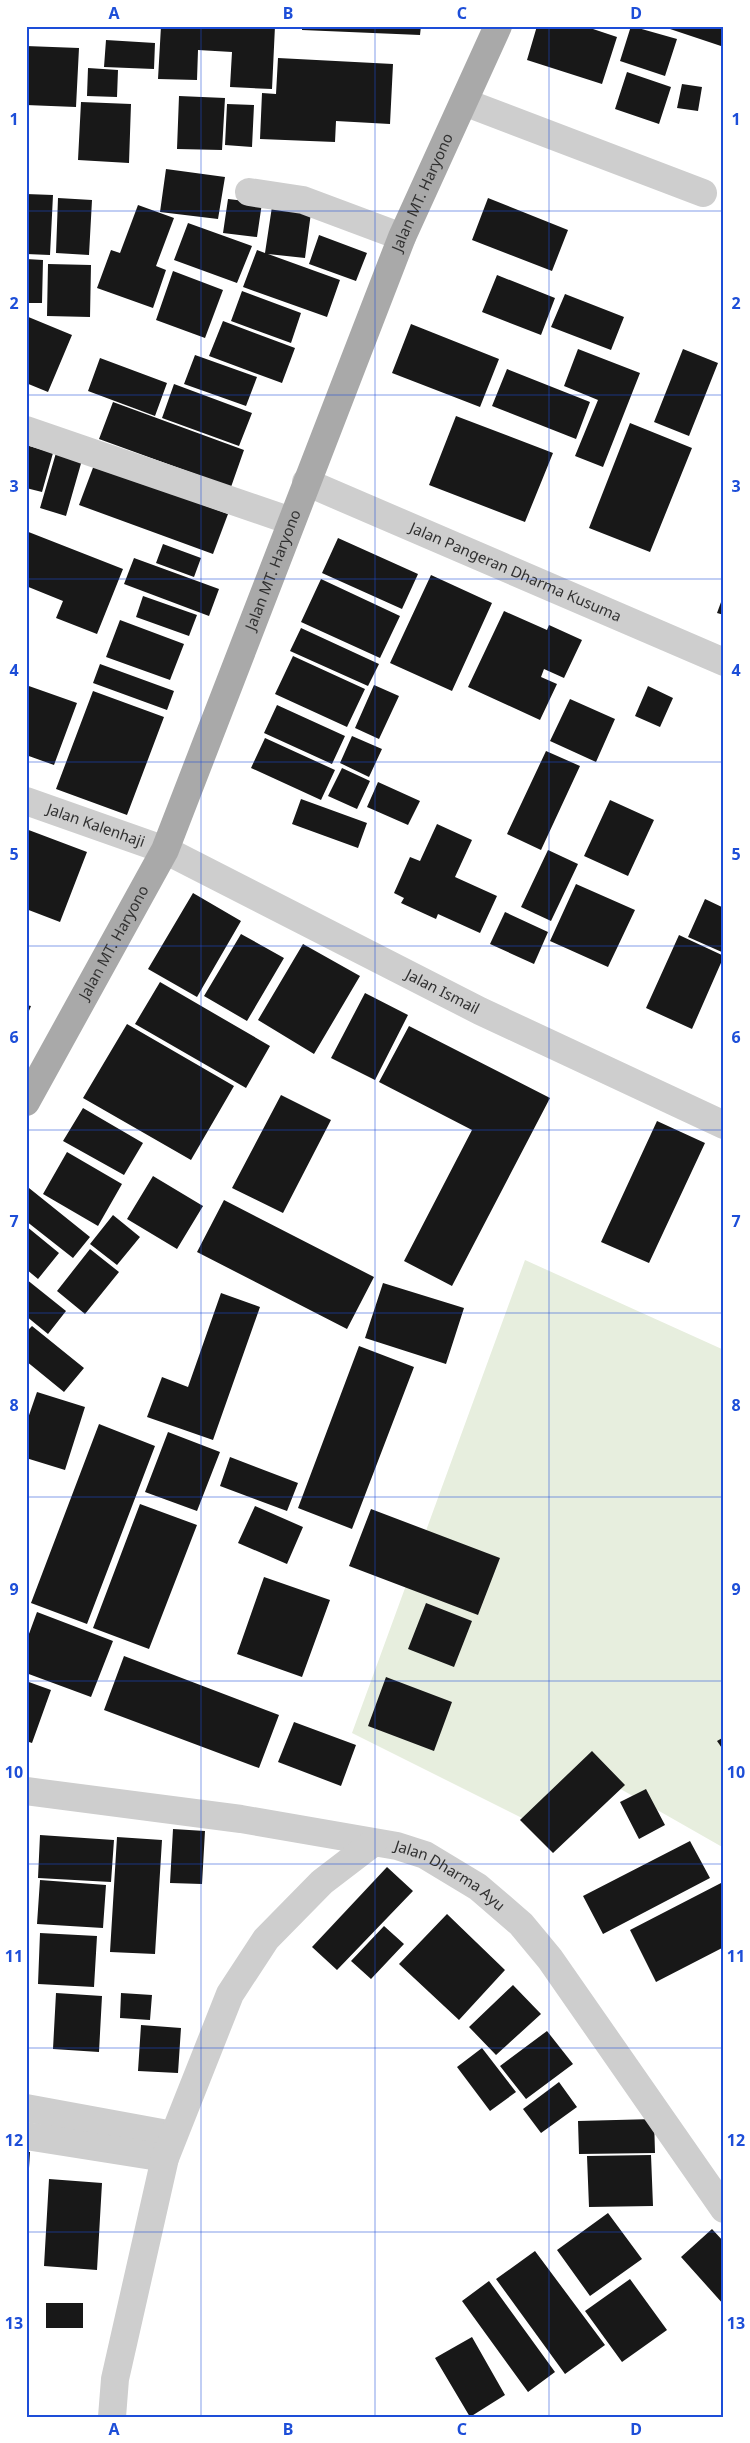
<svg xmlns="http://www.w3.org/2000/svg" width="750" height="2443" font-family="'Noto Sans',sans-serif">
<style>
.green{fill:#e7eede}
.building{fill:#181818}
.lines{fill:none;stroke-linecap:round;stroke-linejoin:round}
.minor{stroke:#cecece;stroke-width:28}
.major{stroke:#a9a9a9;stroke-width:28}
.grid{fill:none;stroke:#1d4ed8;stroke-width:1;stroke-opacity:0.55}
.labels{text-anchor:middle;stroke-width:5;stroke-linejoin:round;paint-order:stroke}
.street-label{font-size:15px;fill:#313131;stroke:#fff}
.neatline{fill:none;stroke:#1d4ed8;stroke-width:2}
.grid-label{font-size:16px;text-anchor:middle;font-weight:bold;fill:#1d4ed8}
</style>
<rect width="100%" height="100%" fill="#fff"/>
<path class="green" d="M525 1260 724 1350V1848L603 1779 528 1821 352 1733Z"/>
<path class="building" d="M161 26H275L272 89 230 87 232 52 198 50 197 80 158 79Z
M302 26H421L420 35 302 30Z
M537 26H584L617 37 602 84 527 60Z
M631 26 677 39 665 76 620 61Z
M668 26H724V47L667 28Z
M106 40 155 43 154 69 104 67Z
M26 46 79 48 76 107 26 105Z
M278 58 393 64 390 124 336 121 335 142 260 139 262 93 276 94Z
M88 68 118 70 117 97 87 96Z
M627 72 671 87 659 124 615 109Z
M682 84 702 87 698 111 677 108Z
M179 96 225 98 222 150 177 149Z
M81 102 131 104 129 163 78 160Z
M227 104 254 105 252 147 225 145Z
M166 169 225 177 218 219 160 212Z
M26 194 53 195 50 255 26 254Z
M58 198 92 200 89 255 56 253Z
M488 198 568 230 552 271 472 240Z
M228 199 262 203 257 237 223 233Z
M273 200 312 205 305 258 268 254 340 280 327 317 243 287 257 250 265 253Z
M138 205 174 218 156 266 166 270 153 308 97 288 111 250 120 253Z
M188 223 252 246 237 283 174 260Z
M319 235 367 253 356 281 309 264Z
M26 259 43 260 42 303H26Z
M48 264 91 265 90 317 47 316Z
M173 271 223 290 205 338 156 320Z
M497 275 555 298 541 335 482 312Z
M242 291 301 313 291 343 231 321Z
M565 294 624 317 611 350 551 327Z
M26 316 72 335 48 392 26 383Z
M223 321 295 348 282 383 209 356Z
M411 324 499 359 480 407 392 373Z
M578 349 640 373 603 467 575 456 598 400 564 386Z
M683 349 718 363 689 436 654 422Z
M195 355 257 377 246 406 184 384Z
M100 358 167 383 155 416 88 391Z
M507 369 590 402 576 439 492 406Z
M174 384 252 413 239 446 162 418Z
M113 402 244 450 231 487 99 439Z
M456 416 553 453 525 522 429 485Z
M630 423 692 448 650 552 589 528Z
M26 445 53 453 42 492 26 488Z
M56 453 82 460 66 516 40 508Z
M94 465 228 514 213 554 79 505Z
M26 531 123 569 97 634 56 618 63 601 26 586Z
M338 538 418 574 402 609 322 573Z
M163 544 201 558 194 577 156 563Z
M134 558 219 589 209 616 124 584Z
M431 575 492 603 452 691 390 663Z
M321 579 400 616 380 658 301 622Z
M724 594V615L717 613Z
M143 596 197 615 189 636 136 617Z
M504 611 547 630 549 625 582 640 564 678 544 669 541 677 557 684 540 720 468 687Z
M120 620 184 644 170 680 106 657Z
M301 628 379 664 368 686 290 651Z
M293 656 365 689 347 727 275 694Z
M100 664 174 691 167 710 93 683Z
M26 685 77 703 54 765 26 755Z
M374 685 399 696 379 739 355 728Z
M648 686 673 698 660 727 635 716Z
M93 691 164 717 127 815 56 789Z
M570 699 615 719 596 762 550 741Z
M277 705 345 736 332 764 264 733Z
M352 736 382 749 369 777 340 763Z
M265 738 335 770 321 800 251 768Z
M546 751 580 766 541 850 507 834Z
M342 768 370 781 357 809 328 796Z
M378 782 420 801 408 825 367 807Z
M301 799 367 823 358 848 292 824Z
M610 800 654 820 628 876 584 856Z
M437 824 472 840 455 877 497 896 480 933 438 914 436 919 401 903 404 898 394 893 410 857 420 861Z
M26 829 87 852 60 922 26 909Z
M548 850 578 864 551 921 521 907Z
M576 884 635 910 608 967 550 941Z
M193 893 241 921 197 997 148 969Z
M705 899 724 908V953L688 937Z
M505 912 548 932 534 964 490 944Z
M241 934 284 958 247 1021 204 996Z
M679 935 724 956 692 1029 646 1008Z
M303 944 360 976 314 1054 258 1020Z
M160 982 270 1046 246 1088 135 1024Z
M365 993 408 1015 375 1080 331 1058Z
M26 1005 31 1006 26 1018Z
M127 1024 234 1086 191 1160 83 1098Z
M409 1026 550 1098 452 1286 404 1261 472 1130 379 1082Z
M281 1095 331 1120 283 1213 232 1188Z
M83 1108 143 1143 124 1175 63 1141Z
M657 1121 705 1143 649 1263 601 1242Z
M67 1152 122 1184 98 1226 43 1194Z
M153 1176 203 1206 177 1249 127 1219Z
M29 1188 90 1237 73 1258 26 1221V1191Z
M224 1200 374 1277 347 1329 197 1252Z
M113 1215 140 1237 117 1265 90 1244Z
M26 1226 59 1253 38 1279 26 1269Z
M90 1249 119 1272 85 1314 57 1291Z
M26 1279 66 1311 48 1334 26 1316Z
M383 1283 464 1308 446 1364 365 1338Z
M221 1293 260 1307 213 1440 147 1417 162 1377 188 1387Z
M32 1326 84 1368 64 1392 26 1361V1332Z
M359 1346 414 1367 352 1529 298 1508Z
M37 1392 85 1407 65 1470 26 1458V1424Z
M99 1424 155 1446 87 1624 31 1603Z
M168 1432 220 1452 197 1511 145 1492Z
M230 1457 298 1483 287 1511 220 1486Z
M140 1504 197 1525 149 1649 93 1628Z
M255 1506 303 1527 287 1564 238 1543Z
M371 1509 500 1558 478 1615 349 1566Z
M264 1577 330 1600 302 1677 237 1654Z
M426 1603 472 1621 454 1667 408 1649Z
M37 1612 113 1641 91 1697 26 1673V1642Z
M124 1656 279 1715 259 1768 104 1710Z
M386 1677 452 1702 434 1751 368 1726Z
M26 1681 51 1690 32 1743 26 1741Z
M294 1722 356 1745 341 1786 278 1762Z
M724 1737V1751L717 1741Z
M592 1751 625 1785 553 1853 520 1820Z
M646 1789 665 1825 639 1839 620 1802Z
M173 1829 205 1831 202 1884 170 1883Z
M40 1835 114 1840 111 1882 38 1878Z
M117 1837 162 1840 155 1954 110 1952Z
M690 1841 710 1878 603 1934 583 1896Z
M387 1867 413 1891 337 1970 312 1947Z
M40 1880 106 1885 103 1928 37 1924Z
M721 1883 724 1888V1947L656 1982 630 1930Z
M447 1914 505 1970 459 2020 399 1964Z
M384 1926 404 1944 371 1979 351 1961Z
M40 1933 97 1936 94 1987 38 1984Z
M513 1985 541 2014 496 2055 469 2027Z
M56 1993 102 1996 99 2052 53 2049Z
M121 1993 152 1995 150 2020 120 2018Z
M141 2025 181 2028 178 2073 138 2071Z
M547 2031 573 2064 526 2099 500 2066Z
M482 2048 516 2092 490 2111 457 2067Z
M559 2082 577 2107 541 2133 523 2109Z
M654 2119 655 2153 579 2154 578 2121Z
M26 2152H30L28 2184H26Z
M651 2155 653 2206 589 2207 587 2156Z
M49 2179 102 2183 97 2270 44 2266Z
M608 2213 642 2259 590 2296 557 2250Z
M712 2229 724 2242V2305L681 2257Z
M535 2251 605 2345 565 2374 496 2279Z
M630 2279 667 2330 622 2362 585 2311Z
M489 2281 555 2372 528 2392 462 2301Z
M46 2303H83V2328H46Z
M472 2337 505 2395 470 2417 435 2358Z"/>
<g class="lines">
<g class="minor">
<path d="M464 102 703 193"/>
<path d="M249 192 303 200 402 237"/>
<path d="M26 430 291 521"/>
<path id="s1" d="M306 482 724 662"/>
<path id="s2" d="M26 801 165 850 480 1011 724 1125"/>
<path id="s3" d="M26 1791 241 1819 397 1846 425 1855 478 1887 521 1924 550 1959 724 2209"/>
<path d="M26 2108 173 2135"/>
<path d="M26 2136 165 2158"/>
<path d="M112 2417 115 2379 165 2158 230 1994 266 1939 322 1882 373 1843"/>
</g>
<path class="major" id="s4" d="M26 1102 165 850 402 237 498 26"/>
</g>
<path class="grid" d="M201 26V2417M375 26V2417M549 26V2417M26 211H724M26 395H724M26 579H724M26 762H724M26 946H724M26 1130H724M26 1313H724M26 1497H724M26 1681H724M26 1864H724M26 2048H724M26 2232H724"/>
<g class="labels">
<g class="street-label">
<text dy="5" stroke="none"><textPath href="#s4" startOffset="994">Jalan MT. Haryono</textPath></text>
<text dy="5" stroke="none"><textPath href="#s4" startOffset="588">Jalan MT. Haryono</textPath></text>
<text dy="5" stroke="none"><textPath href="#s1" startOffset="228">Jalan Pangeran Dharma Kusuma</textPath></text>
<text dy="5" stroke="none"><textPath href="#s2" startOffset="74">Jalan Kalenhaji</textPath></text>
<text dy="5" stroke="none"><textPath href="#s4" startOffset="182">Jalan MT. Haryono</textPath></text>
<text dy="5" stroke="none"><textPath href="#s2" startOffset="459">Jalan Ismail</textPath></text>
<text dy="5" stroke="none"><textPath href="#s3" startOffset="436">Jalan Dharma Ayu</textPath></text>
</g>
</g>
<rect width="750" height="2443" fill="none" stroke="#ffffff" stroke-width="55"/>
<rect x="28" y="28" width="694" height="2388" class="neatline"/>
<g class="grid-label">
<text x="114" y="19">A</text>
<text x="288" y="19">B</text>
<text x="462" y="19">C</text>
<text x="636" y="19">D</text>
<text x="14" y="125">1</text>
<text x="736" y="125">1</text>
<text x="14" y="309">2</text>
<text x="736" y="309">2</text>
<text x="14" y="492">3</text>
<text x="736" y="492">3</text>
<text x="14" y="676">4</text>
<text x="736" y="676">4</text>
<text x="14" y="860">5</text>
<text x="736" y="860">5</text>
<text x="14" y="1043">6</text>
<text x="736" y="1043">6</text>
<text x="14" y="1227">7</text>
<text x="736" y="1227">7</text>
<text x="14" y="1411">8</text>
<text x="736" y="1411">8</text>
<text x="14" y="1595">9</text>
<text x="736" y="1595">9</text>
<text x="14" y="1778">10</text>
<text x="736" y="1778">10</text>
<text x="14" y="1962">11</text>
<text x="736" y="1962">11</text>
<text x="14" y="2146">12</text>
<text x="736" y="2146">12</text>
<text x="14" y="2329">13</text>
<text x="736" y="2329">13</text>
<text x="114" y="2435">A</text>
<text x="288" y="2435">B</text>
<text x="462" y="2435">C</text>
<text x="636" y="2435">D</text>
</g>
</svg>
